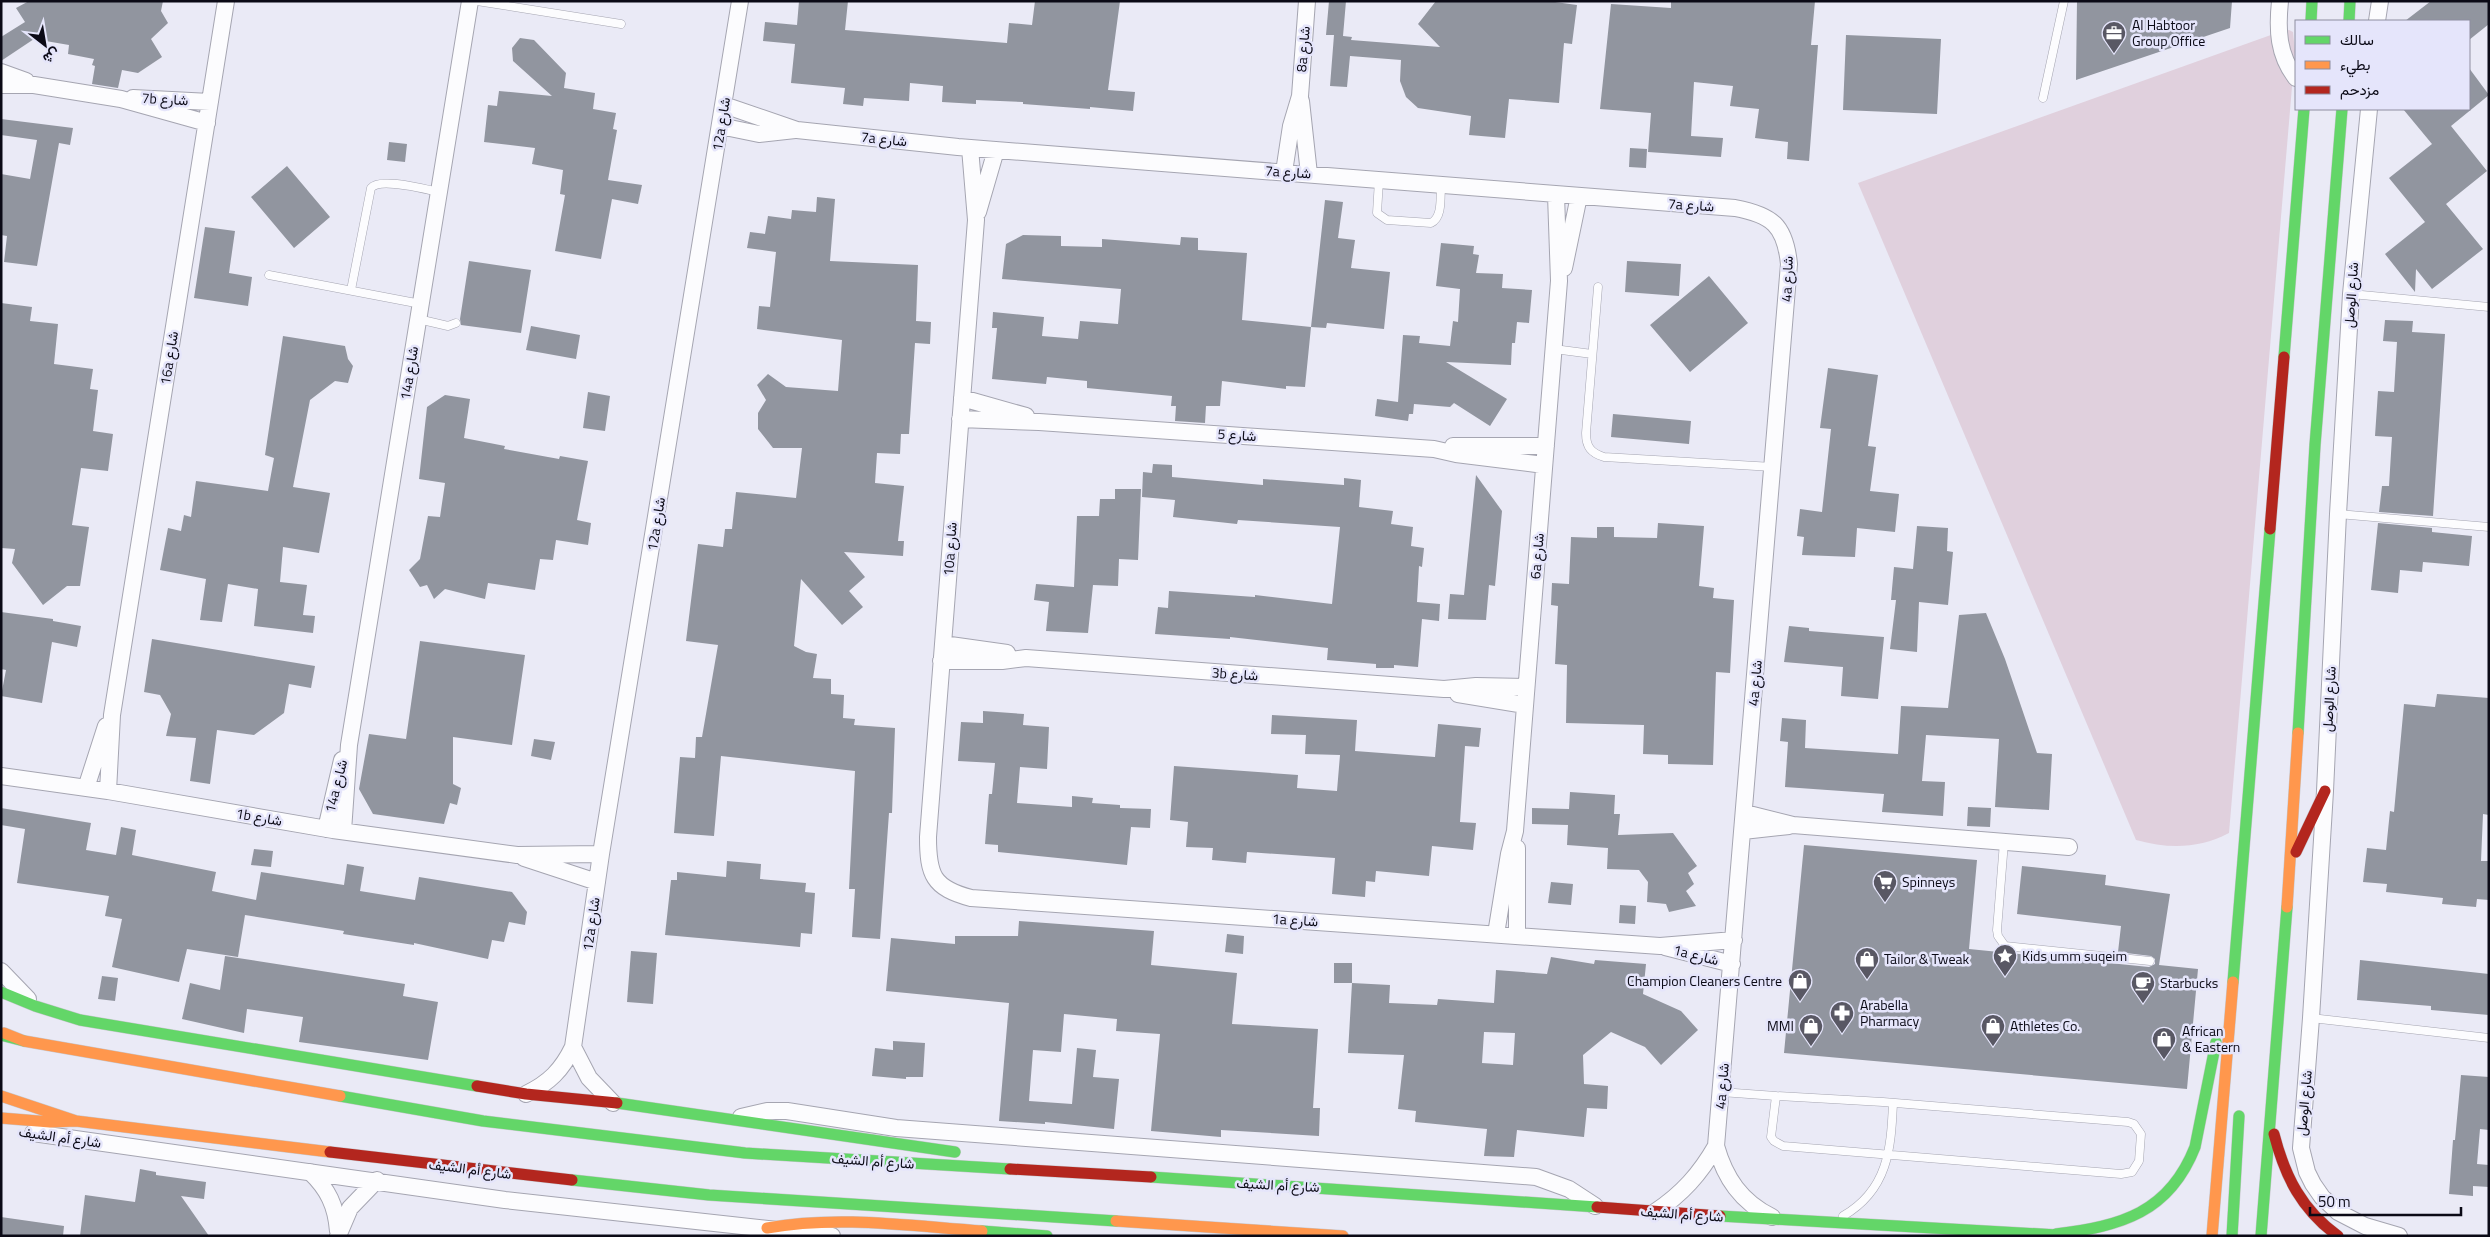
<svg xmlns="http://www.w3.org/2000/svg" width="2490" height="1237" font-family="'Titillium Web',Vazirmatn,sans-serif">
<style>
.green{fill:#e0d0dd}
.building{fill:#91959f;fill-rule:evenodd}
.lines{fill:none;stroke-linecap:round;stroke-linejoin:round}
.lane-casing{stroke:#a5a5b1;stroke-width:9}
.street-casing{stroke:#a5a5b1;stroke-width:18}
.fast-casing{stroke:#c7c7cd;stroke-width:12}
.slow-casing{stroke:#c7c7cd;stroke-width:12}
.jam-casing{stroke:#c7c7cd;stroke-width:12}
.lane{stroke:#fcfcfe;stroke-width:8}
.street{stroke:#fcfcfe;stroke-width:16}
.fast{stroke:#63d668;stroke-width:11}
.slow{stroke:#ff974d;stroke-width:11}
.jam{stroke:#b3261e;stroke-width:11}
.labels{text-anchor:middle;stroke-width:5;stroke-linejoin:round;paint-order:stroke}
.poi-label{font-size:14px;fill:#0b0a16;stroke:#e5e5fb;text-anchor:start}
.street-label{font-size:14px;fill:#0b0a16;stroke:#e5e5fb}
</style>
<rect width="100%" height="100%" fill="#eaeaf6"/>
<path class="green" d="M2289 30 2293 32 2295 51 2229 833C2198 849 2169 849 2136 840L1858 183 2282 31Z"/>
<path class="building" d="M29 1H163L161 11 168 23 151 39 162 57 138 73 122 70 118 88 92 84 95 66 92 65 94 59 68 54 69 45 34 39 1 61V37L25 22 16 8Z
M799 1H848L845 30 1007 43 1009 23 1032 25 1035 1H1120L1108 90 1135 92 1133 111 1090 107V109L1023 104V102L976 100V104L942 102 943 86 910 83 909 101 864 98 863 106 843 104 845 88 791 83 795 44 763 41 765 22 797 25Z
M1329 1H1346L1343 36 1352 37 1351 40 1440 47 1418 24 1436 1H1548L1577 5 1572 44 1564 43 1559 103 1509 99 1505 138 1469 135 1471 116 1418 108 1406 97 1400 81 1401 60 1350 56 1347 87 1330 86 1334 35H1326Z
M1671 1H1815L1811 45H1818L1809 161 1787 159 1788 142 1755 138 1759 109 1730 106 1733 86 1694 82 1691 136 1723 138 1721 157 1648 152 1651 113 1600 109 1611 4 1671 8Z
M2077 1H2232L2230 28 2076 80Z
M2431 1H2489V24L2469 40V21H2405Z
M1846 35 1941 39 1937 114 1843 110Z
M520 38 534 40 566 73 564 88 595 93 593 109 616 113 613 129 617 130 608 180 642 185 638 204 612 199 601 259 555 251 565 195 560 194 563 170 532 164 535 148 484 142 488 105 497 106 499 91 552 96 513 61 512 48Z
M2469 68 2489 95 2451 126 2487 171 2446 204 2483 249 2432 289 2416 269 2415 292 2385 254 2425 222 2389 178 2432 144 2403 109H2469Z
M1 119 73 128 70 145 59 143 37 266 4 262 7 236 1 235V174L30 179 37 140 1 135Z
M389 142 407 144 405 162 387 160Z
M1630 148 1647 149 1646 168 1629 167Z
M287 166 330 217 294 248 251 197Z
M817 197 835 199 830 261 918 265 916 321 931 322 930 344 915 343 909 434H901L900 454 877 453 875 483 904 486 898 541H904L903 556 844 552 865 577 849 591 863 607 842 625 801 579 794 646 806 652 817 654 813 678 831 679V694L844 695 843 718 855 719 854 725 895 728 892 813H889L880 939 852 937 855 889H849L855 771 721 756 714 836 674 833 680 757 695 758 696 737H702L718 645 686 641 698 544 723 547 725 529H732L736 492 796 498 802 448H773L758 429V413L766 400 757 385 768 374 786 387 838 391 842 340 757 329 759 306 770 307 776 252 747 248 750 232 765 234 768 216 791 219 792 210 816 212Z
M1325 200 1343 202 1338 238 1355 240 1351 268 1390 272 1384 329 1327 323 1326 328 1311 327Z
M205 227 235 231 229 273 252 277 248 306 194 298Z
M1023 235 1061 236V246L1102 247V239L1180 245 1181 237 1198 238V250L1247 253 1242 320 1311 327 1305 387 1286 386V389L1222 381 1220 406H1206L1205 423 1175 421 1176 406H1171L1172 396 1087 388V381L1047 377 1046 384 992 379 997 328H992L993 312 1044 317 1042 336 1078 339 1080 321 1118 324 1121 289 1002 279 1006 244Z
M1441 243 1474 246 1473 254 1479 255 1476 273 1503 274 1502 288 1532 290 1529 323 1517 322 1515 343H1512L1511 365 1446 362 1507 399 1490 426 1454 403 1450 407 1414 404 1413 414H1409L1408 421 1375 416 1377 399 1398 402 1403 335 1420 336 1419 343 1450 346 1453 321 1458 322 1460 289 1436 286Z
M469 261 531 270 521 333 461 325 460 319Z
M1627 261 1681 264 1679 296 1625 292Z
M1709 276 1748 323 1690 372 1650 325Z
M1 303 32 307 30 321 58 324 54 364 93 369 90 389 98 390 93 431 113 434 108 471 81 468 72 525 89 527 80 586H67L43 605 12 563 15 549 1 548Z
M2385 320 2413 321 2412 332 2445 334 2433 516 2379 512 2382 486H2389L2392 437 2375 436 2378 391 2394 392 2397 342 2383 341Z
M531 326 580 335 576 359 526 350Z
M283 336 345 346 348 359 353 366 348 383 335 381 310 400 293 487 330 493 319 553 283 547 280 582 307 585 303 615 315 616 313 633 254 626 258 589 228 584 222 622 200 620 206 579 160 570 168 528 181 531 184 515 191 517 196 481 268 491 274 458 265 455Z
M1828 368 1878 375 1868 446 1876 447 1870 491 1899 494 1895 532 1857 528 1855 557 1802 555 1804 537 1797 536 1800 509 1822 512 1831 429 1820 428Z
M588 392 610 396 605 431 583 428Z
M445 395 470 399 464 438 505 446 504 449 559 459 560 456 588 461 577 520 591 523 588 545 556 540 553 560 540 559 535 590 488 583 485 599 445 589 434 599 427 585 420 587 409 570 420 559 428 516 440 517 445 483 419 479 427 407Z
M1613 414 1691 421 1689 444 1611 437Z
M1153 464 1172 465V477L1263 485V479L1344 485V478L1361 480 1359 507 1393 511 1391 524 1413 527 1411 546 1424 548 1422 567 1419 566 1417 602 1440 604 1439 621 1422 619 1418 667 1394 665V668H1376V664L1327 660 1328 648 1230 637V639L1155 634 1158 607 1168 608 1169 591 1255 597V595L1332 604 1340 527 1238 520 1237 524 1173 517 1175 500 1142 497 1143 472 1152 473Z
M1476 475 1502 511 1495 586 1489 585 1486 620 1448 619 1450 594 1464 595Z
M1115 489H1141L1138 560 1119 559 1118 586 1093 585 1088 633 1046 631 1049 602 1034 600 1036 584 1074 587 1077 516H1099L1100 499H1115Z
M1658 523 1704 526 1699 586 1714 588 1713 598 1734 600 1730 673 1716 672 1713 765 1668 764V755L1643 754 1644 725 1566 723 1567 665 1555 664 1558 606 1551 605 1552 583 1569 584 1571 537 1597 538V527H1614V537L1657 538Z
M2378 523 2432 528V532L2472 536 2469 566 2423 562 2422 572 2400 570 2398 593 2371 590Z
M1917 526 1948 528 1947 551 1953 552 1948 605 1919 602 1917 652 1890 649 1896 600H1891L1894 567 1913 569Z
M1 612 53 619V621L81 626 77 647 52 642 42 703 1 696 6 670 1 669Z
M1986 613 2005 659 2037 753 2052 754 2049 810 1995 807 1999 739 1926 735 1922 781 1945 782 1943 816 1882 812 1884 794 1785 787 1788 742 1780 741 1782 718 1806 720 1805 748 1898 754 1901 706 1948 708 1959 615Z
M1789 626 1809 628V631L1884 637 1878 699 1841 696 1843 667 1784 662Z
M152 639 315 666 311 688 289 684 284 713 254 735 217 730 210 784 190 781 196 738 166 736 171 714 160 695 144 692Z
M420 641 525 655 512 745 453 737V784L461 788 457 805 450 803 444 824 373 814 359 789 369 734 406 739Z
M2437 694 2489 698V815L2483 814 2481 861H2489V900L2477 899 2476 907 2442 904 2443 898 2386 892 2387 884 2363 882 2367 848 2386 850 2390 811 2394 812 2404 704 2435 707Z
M983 711 1024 714 1023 725 1049 727 1047 769 1020 767 1017 803 1072 807V796L1093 798 1092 803 1120 805V808L1151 809 1150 828 1131 827 1127 865 998 852V845L985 844 989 794H992L995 763 958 761 961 722 983 723Z
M1272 715 1357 720 1355 751 1435 757 1438 724 1481 728 1479 747 1465 746 1460 822 1476 823 1473 850 1432 846 1429 876 1376 871 1375 882 1366 881 1365 897 1332 894 1335 858 1247 852 1246 863 1212 860 1213 848 1186 847 1188 822 1170 820 1174 766 1298 775 1297 788 1337 791 1340 755 1305 754 1306 735 1271 734Z
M534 739 555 742 551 760 531 756Z
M1570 792 1615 795 1614 814H1620L1618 835 1673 833 1697 866 1688 873 1694 884 1686 891 1696 906 1669 912 1666 904 1647 902 1648 882 1639 870 1607 869 1608 848 1567 845 1568 825 1532 824V808L1569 809Z
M1968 807 1991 808 1990 827 1967 826Z
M1 808 91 823 86 850 116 855 121 827 136 830 132 855 216 872 212 891 256 900 261 872 344 885 347 864 364 867 360 891 415 900 419 877 512 892 527 912 525 925 509 922 504 942 492 940 488 959 414 943V945L343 934 344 931 245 915 238 957 187 949 179 982 112 967 122 919 105 916 109 896 17 883 25 829 1 825Z
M1804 845 1977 860 1969 949 2149 967 2155 964V959L2151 956 2118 952 2121 926 2017 914 2022 866 2106 875 2105 885 2170 894 2159 965 2198 969 2187 1089 1784 1053Z
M254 849 273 851 271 867 251 865Z
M727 861 761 864 760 879 806 883 805 892 815 893 812 934 801 933 800 947 665 935 671 880H677V872L726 877Z
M1551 882 1573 884 1571 905 1548 903Z
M1620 905 1636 906 1635 924 1619 923Z
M1019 921 1154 931 1151 965 1237 973 1232 1024 1318 1029 1313 1108H1320L1319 1136 1221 1130V1137L1151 1131 1160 1034 1116 1031 1117 1019 1064 1014 1061 1052 1033 1050 1029 1101 1072 1104 1077 1048 1096 1050 1093 1077 1119 1079 1114 1129 1045 1122V1124L999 1121 1009 1003 886 991 891 938 955 944V936H1018Z
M1227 934 1244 936 1243 954 1225 952Z
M631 951 657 953 653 1004 627 1002Z
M225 956 405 984 403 996 438 1002 428 1060 299 1042 303 1017 247 1009 244 1033 182 1019 190 983 220 990Z
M1551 957 1594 964 1595 960 1646 964 1643 994 1681 1011 1698 1030 1661 1065 1645 1047 1611 1032 1583 1055 1584 1084 1608 1086 1607 1109 1587 1108 1584 1137 1517 1130 1514 1157 1484 1156 1487 1129 1415 1122 1416 1111 1398 1109 1404 1055 1348 1053 1352 983 1390 985 1389 1003 1437 1005 1438 999 1494 1003 1496 970 1547 974ZM1484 1032 1515 1033 1513 1065 1482 1063Z
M2360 960 2489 974V1015L2431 1010V1006L2357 1000Z
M1334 963H1352V983H1334Z
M102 976 118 978 115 1001 98 999Z
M893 1041 925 1043 923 1077H906V1079L872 1076 875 1048 893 1050Z
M2461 1075 2489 1077V1130L2480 1129 2477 1164 2489 1165V1187L2473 1186V1196L2449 1194 2453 1140H2455Z
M140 1169 156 1172V1175L206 1182 204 1199 181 1196 209 1236H80L85 1195 135 1202Z
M1 1217 64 1226 63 1236H1Z"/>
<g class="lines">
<g class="lane-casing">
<path id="lane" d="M477 1 621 24
M2043 98 2064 1
M1379 180 1377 213 1387 220 1431 223C1443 217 1440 197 1441 185
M269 275 421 304
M1598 287 1586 433C1586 447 1591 453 1604 457L1773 467
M351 290 371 188C380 177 424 189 439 192
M2351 294 2489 307
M418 319 448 326 456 323
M1554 349 1592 354
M2338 514 2489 527
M2004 842 1997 930 1998 936 2005 946 2150 961
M2311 1018 2489 1038
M1721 1092 1776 1096
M1776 1096 1883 1102 2128 1122 2134 1124 2141 1134 2139 1161 2132 1172 2121 1174 1783 1146 1774 1141 1771 1137Z
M1843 1216C1888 1190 1891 1149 1893 1103"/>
</g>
<g class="street-casing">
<path id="street" d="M2280 1C2277 30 2278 55 2296 78
M2377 21 2380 1
M1 72 26 81
M1 85H34L121 99 207 123
M133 98 210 102
M1301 101 1309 174
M724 105 797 130 958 147 1735 208C1772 215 1785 225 1789 264L1716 1146C1725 1178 1741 1202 1772 1217
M2369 109 2351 294 2338 514 2325 791 2311 1018 2301 1148 2307 1172 2313 1184 2322 1197 2338 1212 2365 1226 2399 1236
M720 126 759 134 795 130
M970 148 976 220 928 837C928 875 933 888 971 898L1660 946 1734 940
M1284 172 1291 126 1300 96 1307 1
M978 212 996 150
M1564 268 1579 196
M962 398 1026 416
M960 419 1039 422 1434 449 1456 454 1544 465
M1453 446H1546
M943 644 1007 653
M941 661H1002L1026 658 1444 689 1476 686 1526 687
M1458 694 1525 705
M1 776 108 791 333 830 517 855 601 854
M86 788 106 726
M108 791 112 715 226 1
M1745 813 1793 825 2069 847
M326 829 342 760
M343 831 349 745 470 1
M1743 831 1789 826
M524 858 597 882
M1496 934 1509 854 1515 831 1559 281 1556 195
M1517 936V848
M1665 947 1732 964
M1 971 28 999
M573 1047 589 1078 613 1103
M526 1094C549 1083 562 1070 573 1047L601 854 740 1
M741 1117 767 1111H787L896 1128 1536 1177 1569 1189 1595 1206
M33 1133 505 1200 832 1236
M310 1172C328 1189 336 1206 338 1231
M1655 1212C1682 1194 1700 1174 1716 1146
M338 1236 350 1208 377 1180"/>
</g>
<g class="fast-casing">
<path id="fast" d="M2311 21 2312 1
M2349 21 2350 1
M2284 357 2304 109
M2298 733 2315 445 2342 109
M2233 982 2270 529
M1 992 35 1006 80 1020 477 1086
M1 1035 24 1041
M340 1096 483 1121 745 1153 1010 1169
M617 1103 955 1152
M1151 1177 1597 1207
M572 1180 709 1195 1116 1221
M1720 1216 2074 1236
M982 1231 1047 1236
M2056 1234C2121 1226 2169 1213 2195 1147L2216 1042
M2232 1236 2239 1116
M2261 1236 2287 907"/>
</g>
<g class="slow-casing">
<path id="slow" d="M2287 907 2298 733
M4 1033 24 1041 340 1096
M1 1096 76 1121 330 1152
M1 1118 50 1122 76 1121
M1116 1221 1343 1236
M767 1228C838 1215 910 1226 982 1231
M2212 1236 2233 982"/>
</g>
<g class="jam-casing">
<path id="jam" d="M2270 529 2284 357
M2296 852 2325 791
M477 1086 526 1094 617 1103
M2274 1134C2285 1177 2302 1210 2338 1236
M330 1152 572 1180
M1010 1169 1151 1177
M1597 1207 1720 1216"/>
</g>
<use href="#lane" class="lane"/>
<use href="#street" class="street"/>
<use href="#fast" class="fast"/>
<use href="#slow" class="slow"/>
<use href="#jam" class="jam"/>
</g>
<defs>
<g id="office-pin" transform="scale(1.25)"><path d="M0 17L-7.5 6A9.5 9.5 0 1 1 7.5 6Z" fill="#595864" stroke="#e5e5fb"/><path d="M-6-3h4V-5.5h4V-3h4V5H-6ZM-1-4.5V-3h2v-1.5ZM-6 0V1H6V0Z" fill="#fff"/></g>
<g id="supermarket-pin" transform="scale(1.25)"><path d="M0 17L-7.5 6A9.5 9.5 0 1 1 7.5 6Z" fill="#595864" stroke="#e5e5fb"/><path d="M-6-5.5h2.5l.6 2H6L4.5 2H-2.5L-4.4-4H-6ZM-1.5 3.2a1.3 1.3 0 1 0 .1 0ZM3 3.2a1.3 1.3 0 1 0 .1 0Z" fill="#fff"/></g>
<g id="sight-pin" transform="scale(1.25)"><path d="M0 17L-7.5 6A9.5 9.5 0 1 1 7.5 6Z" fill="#595864" stroke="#e5e5fb"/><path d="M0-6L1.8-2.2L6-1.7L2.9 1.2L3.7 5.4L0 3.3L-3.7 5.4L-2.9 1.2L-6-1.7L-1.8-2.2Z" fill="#fff"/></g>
<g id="shop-pin" transform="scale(1.25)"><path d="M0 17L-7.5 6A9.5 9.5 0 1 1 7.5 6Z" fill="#595864" stroke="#e5e5fb"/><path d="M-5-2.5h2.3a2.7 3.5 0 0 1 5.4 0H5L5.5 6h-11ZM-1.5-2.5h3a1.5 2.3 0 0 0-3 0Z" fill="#fff"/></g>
<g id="cafe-pin" transform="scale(1.25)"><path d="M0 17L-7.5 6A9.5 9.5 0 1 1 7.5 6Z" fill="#595864" stroke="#e5e5fb"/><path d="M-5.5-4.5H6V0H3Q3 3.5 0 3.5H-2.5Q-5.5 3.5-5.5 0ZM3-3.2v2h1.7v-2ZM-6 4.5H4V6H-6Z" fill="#fff"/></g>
<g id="pharmacy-pin" transform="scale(1.25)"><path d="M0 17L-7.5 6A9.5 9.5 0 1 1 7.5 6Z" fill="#595864" stroke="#e5e5fb"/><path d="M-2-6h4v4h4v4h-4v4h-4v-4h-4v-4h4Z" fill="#fff"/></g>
</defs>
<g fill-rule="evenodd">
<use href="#office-pin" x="2114" y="33"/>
<use href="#supermarket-pin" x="1885" y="882"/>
<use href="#sight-pin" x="2005" y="956"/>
<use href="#shop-pin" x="1867" y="959"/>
<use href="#shop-pin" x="1800" y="981"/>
<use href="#cafe-pin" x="2143" y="983"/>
<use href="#pharmacy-pin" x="1842" y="1013"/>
<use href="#shop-pin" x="1811" y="1026"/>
<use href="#shop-pin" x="1993" y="1026"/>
<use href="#shop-pin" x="2164" y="1039"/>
</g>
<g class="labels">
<g class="poi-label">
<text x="2132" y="30">Al Habtoor<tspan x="2132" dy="16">Group Office</tspan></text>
<text x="1902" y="887">Spinneys</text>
<text x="2022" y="961">Kids umm suqeim</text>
<text x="1884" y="964">Tailor &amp; Tweak</text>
<text x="1782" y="986" text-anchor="end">Champion Cleaners Centre</text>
<text x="2160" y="988">Starbucks</text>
<text x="1860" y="1010">Arabella<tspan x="1860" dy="16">Pharmacy</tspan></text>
<text x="1794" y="1031" text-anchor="end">MMI</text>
<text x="2010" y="1031">Athletes Co.</text>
<text x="2182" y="1036">African<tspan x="2182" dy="16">&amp; Eastern</tspan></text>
</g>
<g class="street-label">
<text transform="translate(1303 49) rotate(-85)" y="5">8a شارع</text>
<text transform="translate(165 99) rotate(3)" y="5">7b شارع</text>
<text transform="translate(721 124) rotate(-81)" y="5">12a شارع</text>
<text transform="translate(884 139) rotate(6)" y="5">7a شارع</text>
<text transform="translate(1288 172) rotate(4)" y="5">7a شارع</text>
<text transform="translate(1691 205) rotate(4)" y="5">7a شارع</text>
<text transform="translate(1787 279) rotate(-88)" y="5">4a شارع</text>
<text transform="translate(2351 295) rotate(-86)" y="5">شارع الوصل</text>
<text transform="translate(169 358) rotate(-81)" y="5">16a شارع</text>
<text transform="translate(409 373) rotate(-81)" y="5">14a شارع</text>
<text transform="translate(1237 435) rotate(4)" y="5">شارع 5</text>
<text transform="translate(656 524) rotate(-81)" y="5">12a شارع</text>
<text transform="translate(950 549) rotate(-86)" y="5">10a شارع</text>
<text transform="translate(1537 556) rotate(-85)" y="5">6a شارع</text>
<text transform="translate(1235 674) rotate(4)" y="5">3b شارع</text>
<text transform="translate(1755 683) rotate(-85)" y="5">4a شارع</text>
<text transform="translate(2329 699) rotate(-87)" y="5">شارع الوصل</text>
<text transform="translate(336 786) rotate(-76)" y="5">14a شارع</text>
<text transform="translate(259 817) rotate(10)" y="5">1b شارع</text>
<text transform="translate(1295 920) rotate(4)" y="5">1a شارع</text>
<text transform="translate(591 924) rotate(-82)" y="5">12a شارع</text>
<text transform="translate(1696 955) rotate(14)" y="5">1a شارع</text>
<text transform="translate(1722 1086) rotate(-85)" y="5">4a شارع</text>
<text transform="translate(2304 1103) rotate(-85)" y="5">شارع الوصل</text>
<text transform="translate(60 1137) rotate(8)" y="5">شارع أم الشيف</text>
<text transform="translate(873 1161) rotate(4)" y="5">شارع أم الشيف</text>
<text transform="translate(470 1169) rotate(7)" y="5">شارع أم الشيف</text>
<text transform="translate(1278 1185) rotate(3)" y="5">شارع أم الشيف</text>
<text transform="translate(1682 1214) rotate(4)" y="5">شارع أم الشيف</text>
</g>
</g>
<rect width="2490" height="1237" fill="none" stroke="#0b0a16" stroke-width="5"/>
<rect x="2295" y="20" width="175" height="90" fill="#e5e5fb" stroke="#8e8d9f"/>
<rect x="2305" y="36" width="25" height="8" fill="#63d668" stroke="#8e8d9f"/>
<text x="2340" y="45" font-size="15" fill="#0b0a16">سالك</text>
<rect x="2305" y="61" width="25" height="8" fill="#ff974d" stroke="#8e8d9f"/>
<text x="2340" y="70" font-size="15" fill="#0b0a16">بطيء</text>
<rect x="2305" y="86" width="25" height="8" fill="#b3261e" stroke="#8e8d9f"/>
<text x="2340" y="95" font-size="15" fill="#0b0a16">مزدحم</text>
<g transform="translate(45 45) rotate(149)" stroke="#e5e5fb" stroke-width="4" paint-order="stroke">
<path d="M0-4L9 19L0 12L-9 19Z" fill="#0b0a16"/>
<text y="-8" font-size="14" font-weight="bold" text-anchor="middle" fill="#0b0a16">ش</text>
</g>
<path d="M2310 1207v8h151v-8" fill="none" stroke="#0b0a16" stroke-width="2.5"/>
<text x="2318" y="1207" font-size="15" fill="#0b0a16" stroke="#e5e5fb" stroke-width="4" paint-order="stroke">50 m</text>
</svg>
